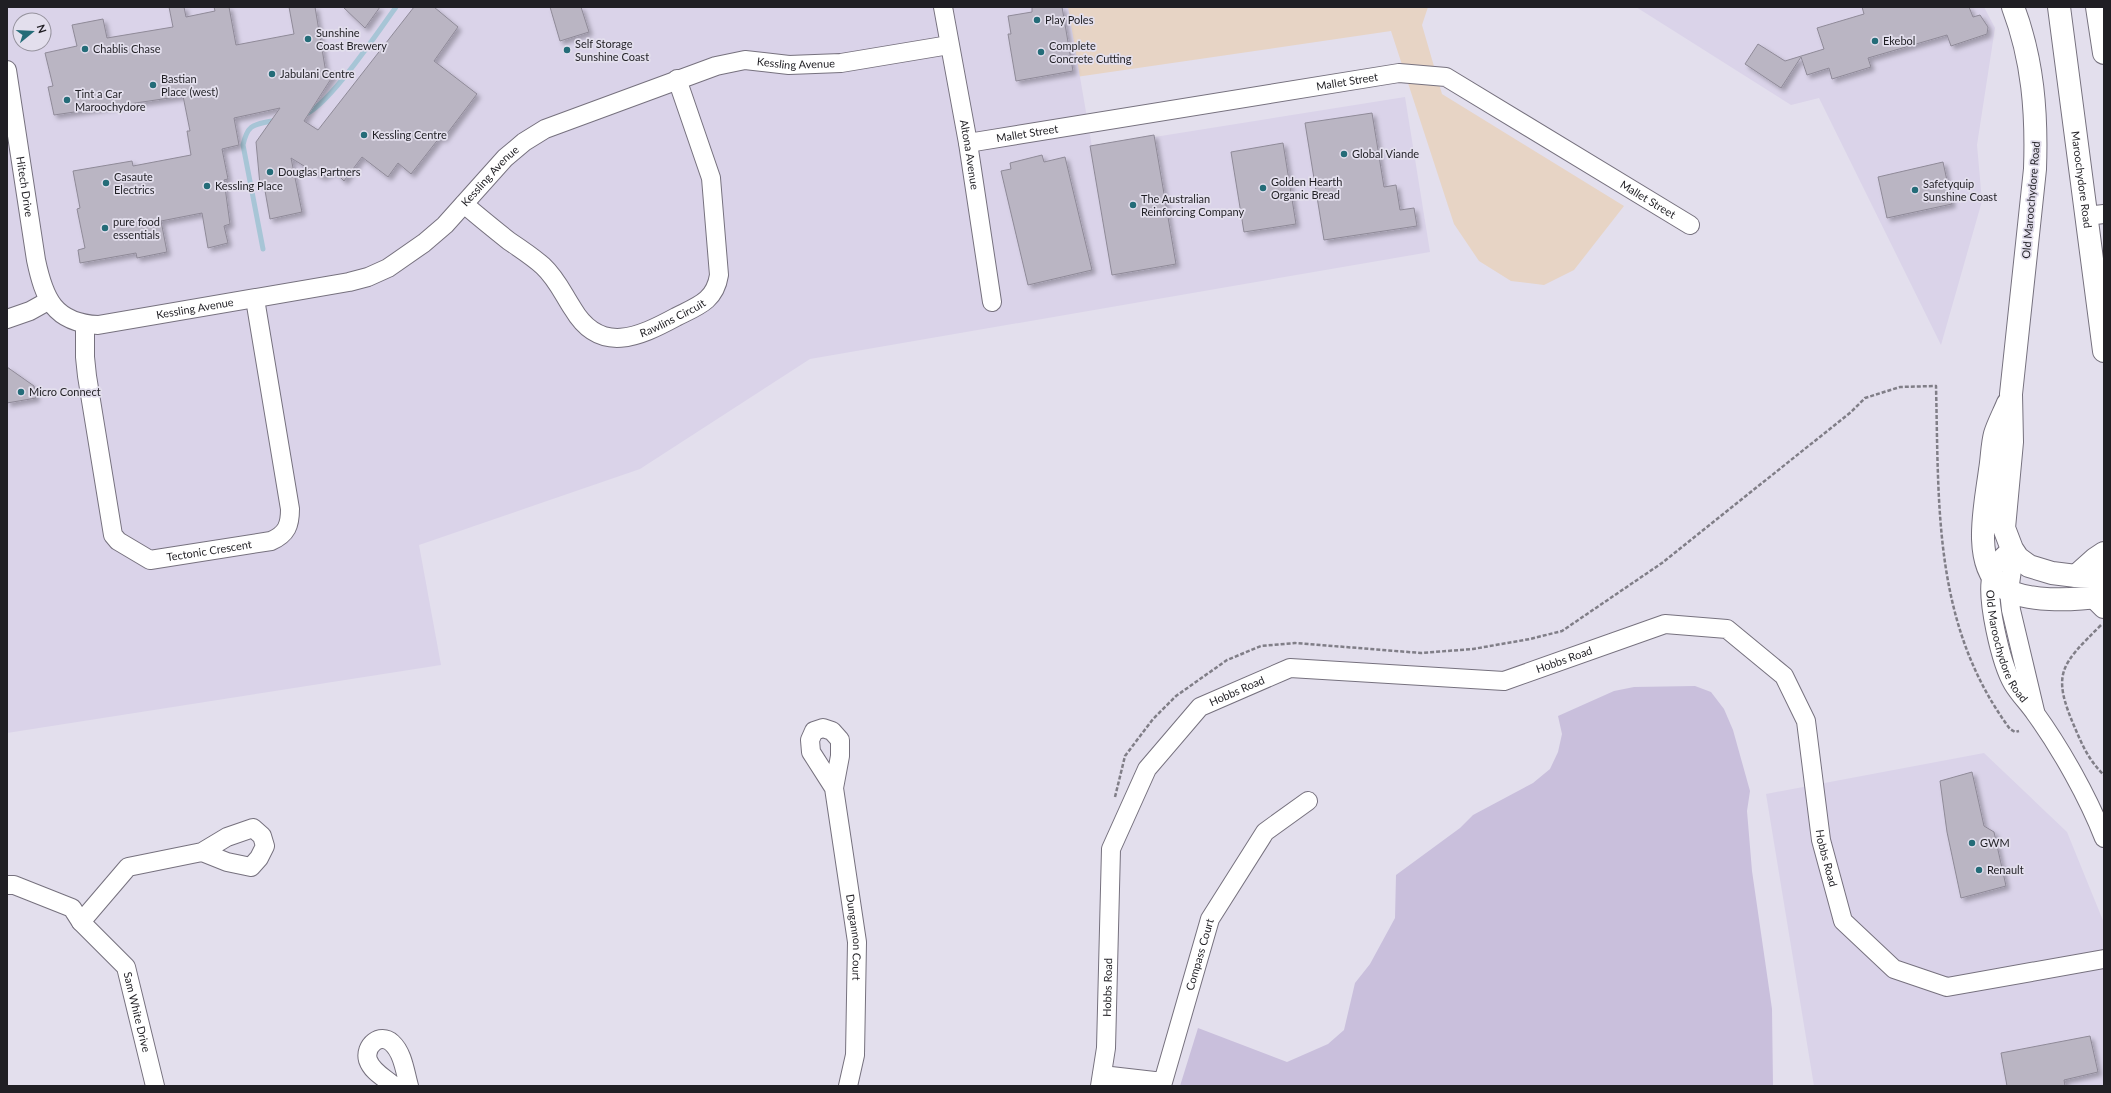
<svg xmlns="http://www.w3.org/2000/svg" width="2111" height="1093" font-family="Lato,sans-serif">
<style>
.commercial{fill:#e7d4c5}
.built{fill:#dad3e9;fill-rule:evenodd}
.green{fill:#c9bfdc}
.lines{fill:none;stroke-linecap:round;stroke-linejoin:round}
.stream{stroke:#a7c5d6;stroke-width:5}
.building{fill:#bab5c3;stroke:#8f8a98;filter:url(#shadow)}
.minor-casing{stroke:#76717e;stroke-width:20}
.major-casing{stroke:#76717e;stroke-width:24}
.highway-casing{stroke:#76717e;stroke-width:24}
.path{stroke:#807e87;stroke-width:2.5;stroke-dasharray:4 2;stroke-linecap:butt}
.minor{stroke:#fff;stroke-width:18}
.major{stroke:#fff;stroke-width:22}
.highway{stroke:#fff;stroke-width:22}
.poi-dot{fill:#246c78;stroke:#e3dfed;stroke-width:1.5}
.labels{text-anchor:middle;stroke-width:3.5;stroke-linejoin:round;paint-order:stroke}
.poi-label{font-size:11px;fill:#201f24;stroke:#e3dfed;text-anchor:start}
.street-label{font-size:11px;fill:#201f24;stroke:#e3dfed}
</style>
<defs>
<filter id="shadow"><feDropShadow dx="3.5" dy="3.5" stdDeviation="2" flood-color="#0004"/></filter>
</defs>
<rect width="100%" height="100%" fill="#e3dfed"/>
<path class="commercial" d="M1066 7H1428L1422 25 1442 94 1624 206 1574 270 1544 285 1511 281 1479 261 1454 224 1391 31 1076 77Z"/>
<path class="built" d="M7 7H1068L1092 147 1405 97 1430 252 810 359 640 469 419 545 441 665 7 733ZM20 20H44V44H20Z
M1636 7H1984L1995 28 1977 145 1982 201 1941 345 1819 98 1791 105Z
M1984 753 2067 832 2104 923V1086H1814L1766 794Z"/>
<path class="green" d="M1695 686 1711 692 1724 709 1733 730 1750 791 1747 811 1752 871 1772 1009 1773 1086H1180L1198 1028 1287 1062 1328 1044 1344 1030 1355 983 1370 964 1395 918 1396 875 1460 828 1473 815 1533 783 1550 769 1558 752 1562 734 1558 716 1614 691 1634 687Z"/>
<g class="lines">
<path class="stream" d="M303 115C326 110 380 29 396 7
M263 249 243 145C248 122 255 125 276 120"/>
</g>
<path class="building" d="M169 7H184L186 17 215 11 214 7H229L236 45 294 34 289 7H315L326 73 336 71 304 121 318 130 414 7H434L458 27 434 61 477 94 443 139 440 137 411 174 398 163 388 177 362 157 344 181 334 171 322 177 291 158 302 212 270 219 264 185H260L256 142 280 108 234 118 239 145 222 149 228 179 224 180 230 224 224 226 228 243 208 248 202 213 161 221 167 252 137 258 136 253 80 263 78 250 85 248 77 209 80 208 73 171 132 161 133 166 191 155 187 131H190L183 96 54 115 48 87 53 86 45 53 77 46 72 25 103 19 107 38 173 27Z
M343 7H380L365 28Z
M550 7H581L589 32 560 41Z
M1032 7H1062L1073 71 1016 81 1008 34H1011L1008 16 1032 12Z
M1862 7H1969L1973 17 1980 15 1988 27 1987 34 1951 46 1947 35 1868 58 1871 67 1832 79 1829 68 1807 75 1801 57 1781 88 1745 64 1758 44 1785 61 1824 49 1817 28 1864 14Z
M1372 113 1384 187 1396 185 1400 210 1414 208 1417 226 1324 240 1305 123Z
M1154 135 1176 264 1112 275 1090 146Z
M1283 143 1296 224 1244 232 1231 152Z
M1042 155 1044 162 1065 157 1092 270 1028 285 1001 171 1011 169 1010 163Z
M1943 162 1952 204 1887 218 1878 177Z
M7 367 34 386 36 398 7 403Z
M1972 772 1984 826 1994 832 2006 886 1961 898 1947 832 1940 781Z
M2090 1036 2098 1072 2064 1080 2065 1086H2007L2001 1053Z"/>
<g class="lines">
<g class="minor-casing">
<g id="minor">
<path id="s1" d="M943 7 968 143 992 302"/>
<path id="s2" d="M7 70 36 260C44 298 54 323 98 325L349 282 368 277 388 268 424 243 445 225 505 158 524 142 545 129 716 66 745 60 789 65 841 63 949 45"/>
<path id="s3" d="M968 143 1399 73 1446 77 1690 225"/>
<path id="s4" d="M464 204C479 217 494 229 509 241 521 249 533 257 543 266 557 279 563 294 573 309 600 355 639 337 676 317 698 306 715 301 719 275L711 178 677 79"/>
<path d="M2086 216 2104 214"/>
<path d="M7 319 30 311 48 301"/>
<path id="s5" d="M85 325V357L87 376 113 535 118 541 150 560 271 541C287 534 290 525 290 509L255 299"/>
<path id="s6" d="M2012 549C2002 556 1995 563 1992 575 1985 596 2001 664 2013 684 2019 694 2028 703 2035 713 2061 749 2088 797 2104 838"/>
<path d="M2018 558 2012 570 2009 591 2011 610 2035 711"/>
<path id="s7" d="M834 788 811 752 810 740 814 731 823 728 832 731 840 740V756L834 788 857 942 855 1055 848 1086"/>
<path id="s8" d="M7 885H14L72 908 81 922 126 967 155 1086"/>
<path d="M81 922 128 867 202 852 227 837 253 828 262 836 265 846 259 858 251 867 227 862 202 852"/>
<path id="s9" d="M1102 1075 1163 1082 1210 919 1265 832 1308 801"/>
<path d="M394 1086C385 1078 372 1072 368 1060 364 1046 380 1032 392 1043 403 1053 405 1072 409 1086"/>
<path id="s10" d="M1100 1086 1106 1048 1111 849 1147 769 1200 707 1290 668 1504 681 1665 624 1727 629 1784 676 1806 721 1821 840 1843 921 1894 969 1947 987 2104 959"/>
</g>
</g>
<g class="major-casing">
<path id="major" d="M2013 7C2033 60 2037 113 2035 169L2011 394 2012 442 2004 528 2012 549 2018 558 2029 566 2052 573 2076 576 2104 577
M2008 403C2004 413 1998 424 1995 434 1992 445 1992 459 1990 470 1986 502 1972 561 2000 585 2022 604 2076 600 2104 596"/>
</g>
<g class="highway-casing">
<g id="highway">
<path id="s11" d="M2059 7 2104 351"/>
<path d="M2097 7 2104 53"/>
<path d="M2076 576 2095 559 2104 553"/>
<path d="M2095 598 2104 607"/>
</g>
</g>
<path class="path" d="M2101 625C2061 665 2051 673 2075 728 2082 745 2090 762 2104 775
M1115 797 1125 756 1153 719 1176 696 1227 660 1261 646 1295 643 1421 653 1473 649 1530 639 1562 631 1662 563 1851 412 1865 398 1900 387 1936 386C1939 508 1933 625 2010 729L2015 732 2019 731"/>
<use href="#minor" class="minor"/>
<use href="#major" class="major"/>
<use href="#highway" class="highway"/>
</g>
<g class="poi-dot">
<circle cx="1037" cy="20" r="4"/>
<circle cx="308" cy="39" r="4"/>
<circle cx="1875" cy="41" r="4"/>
<circle cx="85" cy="49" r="4"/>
<circle cx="567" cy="50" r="4"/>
<circle cx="1041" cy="52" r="4"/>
<circle cx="272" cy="74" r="4"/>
<circle cx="153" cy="85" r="4"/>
<circle cx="67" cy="100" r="4"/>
<circle cx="364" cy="135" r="4"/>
<circle cx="1344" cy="154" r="4"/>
<circle cx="270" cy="172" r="4"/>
<circle cx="106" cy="183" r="4"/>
<circle cx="207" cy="186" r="4"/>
<circle cx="1263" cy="188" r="4"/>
<circle cx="1915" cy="190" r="4"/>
<circle cx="1133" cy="205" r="4"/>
<circle cx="105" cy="228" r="4"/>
<circle cx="21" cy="392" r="4"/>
<circle cx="1972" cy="843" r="4"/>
<circle cx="1979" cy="870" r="4"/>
</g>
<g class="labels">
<g class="poi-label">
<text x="1045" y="24">Play Poles</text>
<text x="316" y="37">Sunshine<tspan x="316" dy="13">Coast Brewery</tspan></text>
<text x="1883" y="45">Ekebol</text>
<text x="575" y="48">Self Storage<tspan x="575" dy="13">Sunshine Coast</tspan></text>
<text x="1049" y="50">Complete<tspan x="1049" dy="13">Concrete Cutting</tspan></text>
<text x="93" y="53">Chablis Chase</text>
<text x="280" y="78">Jabulani Centre</text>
<text x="161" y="83">Bastian<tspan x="161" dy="13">Place (west)</tspan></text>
<text x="75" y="98">Tint a Car<tspan x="75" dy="13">Maroochydore</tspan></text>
<text x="372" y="139">Kessling Centre</text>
<text x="1352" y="158">Global Viande</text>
<text x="278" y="176">Douglas Partners</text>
<text x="114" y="181">Casaute<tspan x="114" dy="13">Electrics</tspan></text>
<text x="1271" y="186">Golden Hearth<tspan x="1271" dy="13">Organic Bread</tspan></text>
<text x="1923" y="188">Safetyquip<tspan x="1923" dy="13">Sunshine Coast</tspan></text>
<text x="215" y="190">Kessling Place</text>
<text x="1141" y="203">The Australian<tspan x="1141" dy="13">Reinforcing Company</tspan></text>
<text x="113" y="226">pure food<tspan x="113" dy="13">essentials</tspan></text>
<text x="29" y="396">Micro Connect</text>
<text x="1980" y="847">GWM</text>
<text x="1987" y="874">Renault</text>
</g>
<g class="street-label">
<text dy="4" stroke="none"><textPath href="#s2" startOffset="1062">Kessling Avenue</textPath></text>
<text dy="4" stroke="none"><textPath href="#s3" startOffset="384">Mallet Street</textPath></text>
<text dy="4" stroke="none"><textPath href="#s3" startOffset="60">Mallet Street</textPath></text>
<text dy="4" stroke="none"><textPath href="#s1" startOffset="150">Altona Avenue</textPath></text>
<text dy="4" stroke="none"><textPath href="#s2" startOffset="726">Kessling Avenue</textPath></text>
<text dy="4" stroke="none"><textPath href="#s11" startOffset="174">Maroochydore Road</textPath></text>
<text dy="4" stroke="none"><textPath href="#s2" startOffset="118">Hitech Drive</textPath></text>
<text dy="4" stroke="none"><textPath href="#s3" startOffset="720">Mallet Street</textPath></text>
<text transform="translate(2031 200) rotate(-85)" y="4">Old Maroochydore Road</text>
<text dy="4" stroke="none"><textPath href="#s2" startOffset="390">Kessling Avenue</textPath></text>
<text dy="4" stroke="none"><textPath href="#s4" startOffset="268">Rawlins Circuit</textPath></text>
<text dy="4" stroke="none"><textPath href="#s5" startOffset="317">Tectonic Crescent</textPath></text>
<text dy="4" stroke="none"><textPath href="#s6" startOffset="108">Old Maroochydore Road</textPath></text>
<text dy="4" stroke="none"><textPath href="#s10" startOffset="783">Hobbs Road</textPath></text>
<text dy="4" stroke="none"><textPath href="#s10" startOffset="447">Hobbs Road</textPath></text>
<text dy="4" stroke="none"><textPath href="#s10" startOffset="1215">Hobbs Road</textPath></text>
<text dy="4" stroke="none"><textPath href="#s7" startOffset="295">Dungannon Court</textPath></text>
<text dy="4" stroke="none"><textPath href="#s9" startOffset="194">Compass Court</textPath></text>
<text dy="4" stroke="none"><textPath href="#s10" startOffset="99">Hobbs Road</textPath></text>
<text dy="4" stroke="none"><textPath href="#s8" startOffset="196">Sam White Drive</textPath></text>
</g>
</g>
<rect width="2111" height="1093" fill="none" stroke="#201f24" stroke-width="16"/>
<g transform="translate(32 32) rotate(72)"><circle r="19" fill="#e3dfed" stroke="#95929d"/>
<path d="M0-3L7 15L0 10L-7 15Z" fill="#246c78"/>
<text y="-6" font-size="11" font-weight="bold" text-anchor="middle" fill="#201f24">N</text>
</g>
</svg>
